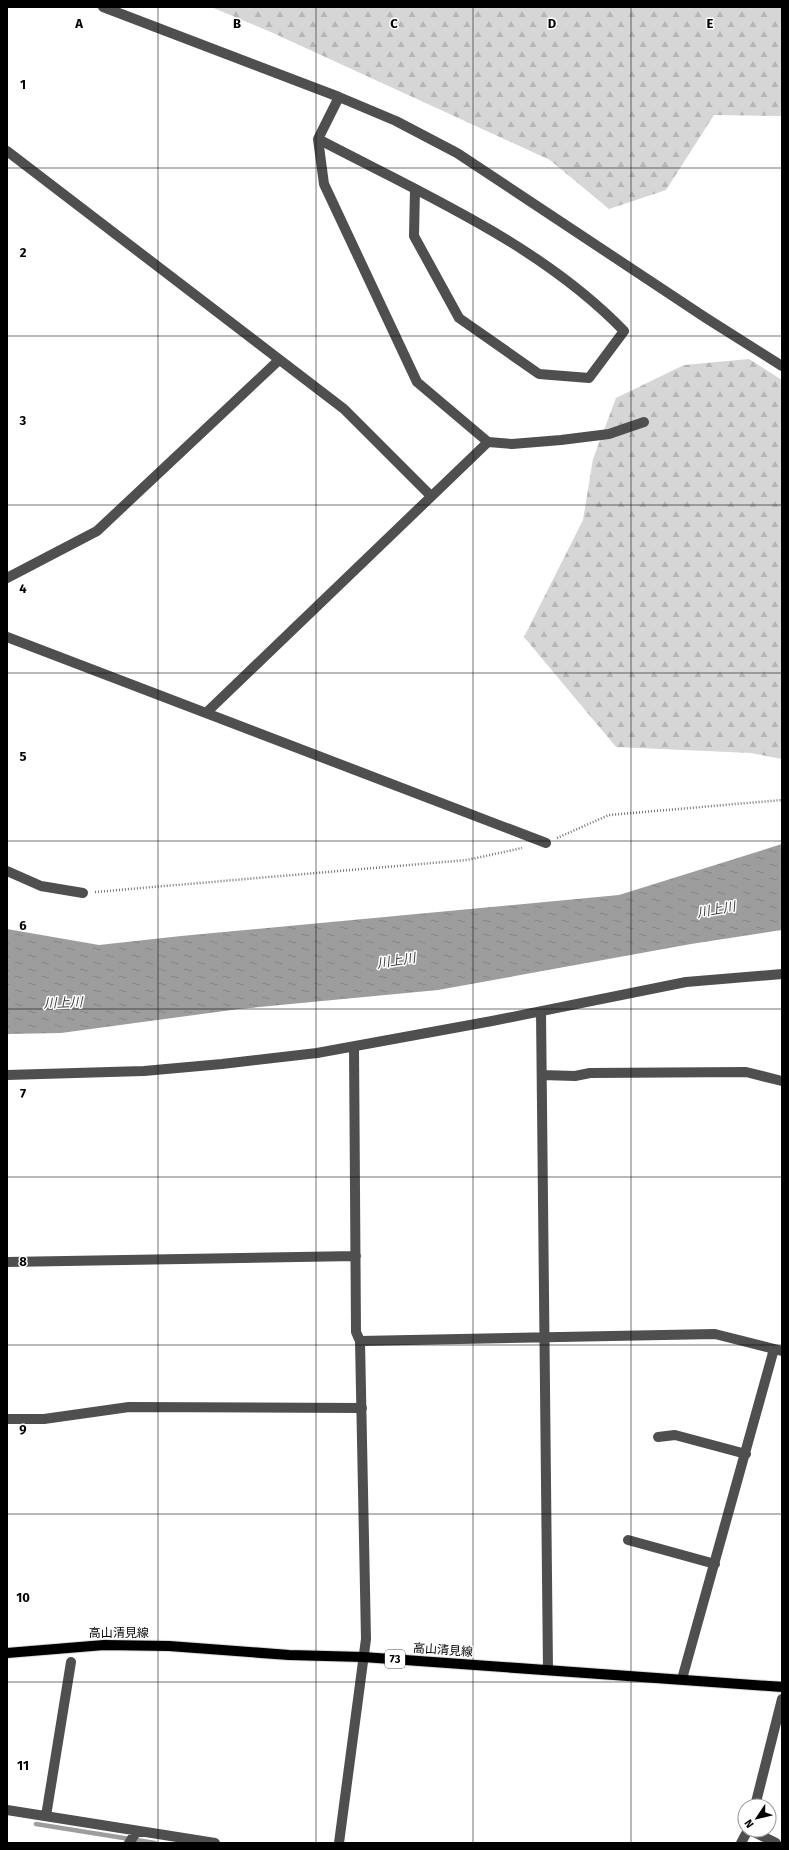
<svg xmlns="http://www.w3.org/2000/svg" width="789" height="1850" font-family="'Fira Sans','Noto Sans JP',sans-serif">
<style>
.forest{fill:url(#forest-firs)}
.water{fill:url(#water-ripples)}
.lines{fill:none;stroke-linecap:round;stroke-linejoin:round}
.stream{stroke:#9d9d9d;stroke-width:4.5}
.major-casing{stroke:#dbdbdb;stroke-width:12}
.path{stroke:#717171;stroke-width:2.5;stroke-dasharray:1 2;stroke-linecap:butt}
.minor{stroke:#4f4f4f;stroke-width:10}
.major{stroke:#000;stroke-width:10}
.grid{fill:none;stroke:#000;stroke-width:1;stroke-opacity:0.55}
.labels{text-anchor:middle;stroke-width:3;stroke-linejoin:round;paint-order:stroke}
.shield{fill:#fff;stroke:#4c4c4c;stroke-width:1}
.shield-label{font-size:11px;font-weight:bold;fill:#000}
.street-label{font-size:12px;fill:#000;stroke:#fff}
.water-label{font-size:13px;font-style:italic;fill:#3e3e3e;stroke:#fff}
.grid-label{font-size:13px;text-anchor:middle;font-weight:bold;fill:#000;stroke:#fff;stroke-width:3;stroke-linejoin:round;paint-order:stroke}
</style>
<defs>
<pattern id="forest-firs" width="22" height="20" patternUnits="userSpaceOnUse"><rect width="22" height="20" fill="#d6d6d6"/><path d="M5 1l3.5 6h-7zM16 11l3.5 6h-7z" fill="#b6b6b6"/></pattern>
<pattern id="water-ripples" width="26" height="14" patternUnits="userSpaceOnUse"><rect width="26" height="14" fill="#9d9d9d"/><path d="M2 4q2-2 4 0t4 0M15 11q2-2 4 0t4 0" fill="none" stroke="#858585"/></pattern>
</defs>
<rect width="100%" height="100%" fill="#fff"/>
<path class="forest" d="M211 7H782V116L714 115 666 190 609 209 550 160 273 33Z
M749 359 782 380V759L751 753 616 747 524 637 583 520 593 459 616 398 684 365Z"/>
<path class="water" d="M782 844V930L691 944 438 990 239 1009 61 1033 7 1034V929L99 945 181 936 619 895Z"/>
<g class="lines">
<path class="stream" d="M36 1824 155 1843"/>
<g class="major-casing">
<path id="major" d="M7 1653 104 1645 169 1646 289 1655 363 1657 782 1687"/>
</g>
<path class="path" d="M557 838 609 815 782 800
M95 892 467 860 522 848"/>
<path class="minor" d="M103 7 339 97 396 121 457 153 706 318 782 366
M318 139C423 194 541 245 624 331L589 378 539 374 459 318 414 236 415 189
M7 151 344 409 431 496
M488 442 512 444 561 440 609 434 644 422
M7 578 97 531 279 360
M7 637 546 843
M207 712 488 442 417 382 324 184 318 139 339 97
M7 871 41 886 83 893
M541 1012 548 1670
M7 1075 144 1071 222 1064 317 1053 492 1021 686 982 782 974
M542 1075 575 1076 590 1073 746 1072 782 1081
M7 1262 356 1256
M360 1341 715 1334 782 1351
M7 1419H44L129 1407 362 1408
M658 1437 675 1435 746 1454
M628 1540 715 1564
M682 1679 774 1349
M755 1806 782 1699
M7 1810 215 1843
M46 1816 71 1662
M750 1830 776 1843
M129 1843 137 1831
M339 1843 366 1639 360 1341 356 1332 354 1047
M741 1843 748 1830"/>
<use href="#major" class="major"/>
</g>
<path class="grid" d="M158 7V1843M316 7V1843M473 7V1843M631 7V1843M7 168H782M7 336H782M7 505H782M7 673H782M7 841H782M7 1009H782M7 1177H782M7 1345H782M7 1514H782M7 1682H782"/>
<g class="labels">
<rect class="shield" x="385" y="1650" width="20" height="18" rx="3"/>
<g class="shield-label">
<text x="395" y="1663">73</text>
</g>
<g class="street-label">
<text x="119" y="1637">高山清見線</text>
<text transform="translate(443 1650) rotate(4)" y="4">高山清見線</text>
</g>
<g class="water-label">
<text transform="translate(716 909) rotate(-10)" y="5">川上川</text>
<text transform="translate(396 960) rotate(-9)" y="5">川上川</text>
<text transform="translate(63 1002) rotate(-2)" y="5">川上川</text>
</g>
</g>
<g class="grid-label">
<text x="79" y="28">A</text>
<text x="237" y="28">B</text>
<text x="394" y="28">C</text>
<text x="552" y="28">D</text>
<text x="710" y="28">E</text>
<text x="23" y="89">1</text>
<text x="23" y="257">2</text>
<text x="23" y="425">3</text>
<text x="23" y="593">4</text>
<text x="23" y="761">5</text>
<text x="23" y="930">6</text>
<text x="23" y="1098">7</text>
<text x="23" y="1266">8</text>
<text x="23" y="1434">9</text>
<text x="23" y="1602">10</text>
<text x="23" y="1770">11</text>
</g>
<rect width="789" height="1850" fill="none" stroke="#000000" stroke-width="16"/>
<g transform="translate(757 1818) rotate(235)"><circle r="19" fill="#ffffff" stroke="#999999"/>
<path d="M0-3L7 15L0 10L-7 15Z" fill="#000000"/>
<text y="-6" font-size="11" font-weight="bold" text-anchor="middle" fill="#000000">N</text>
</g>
</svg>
